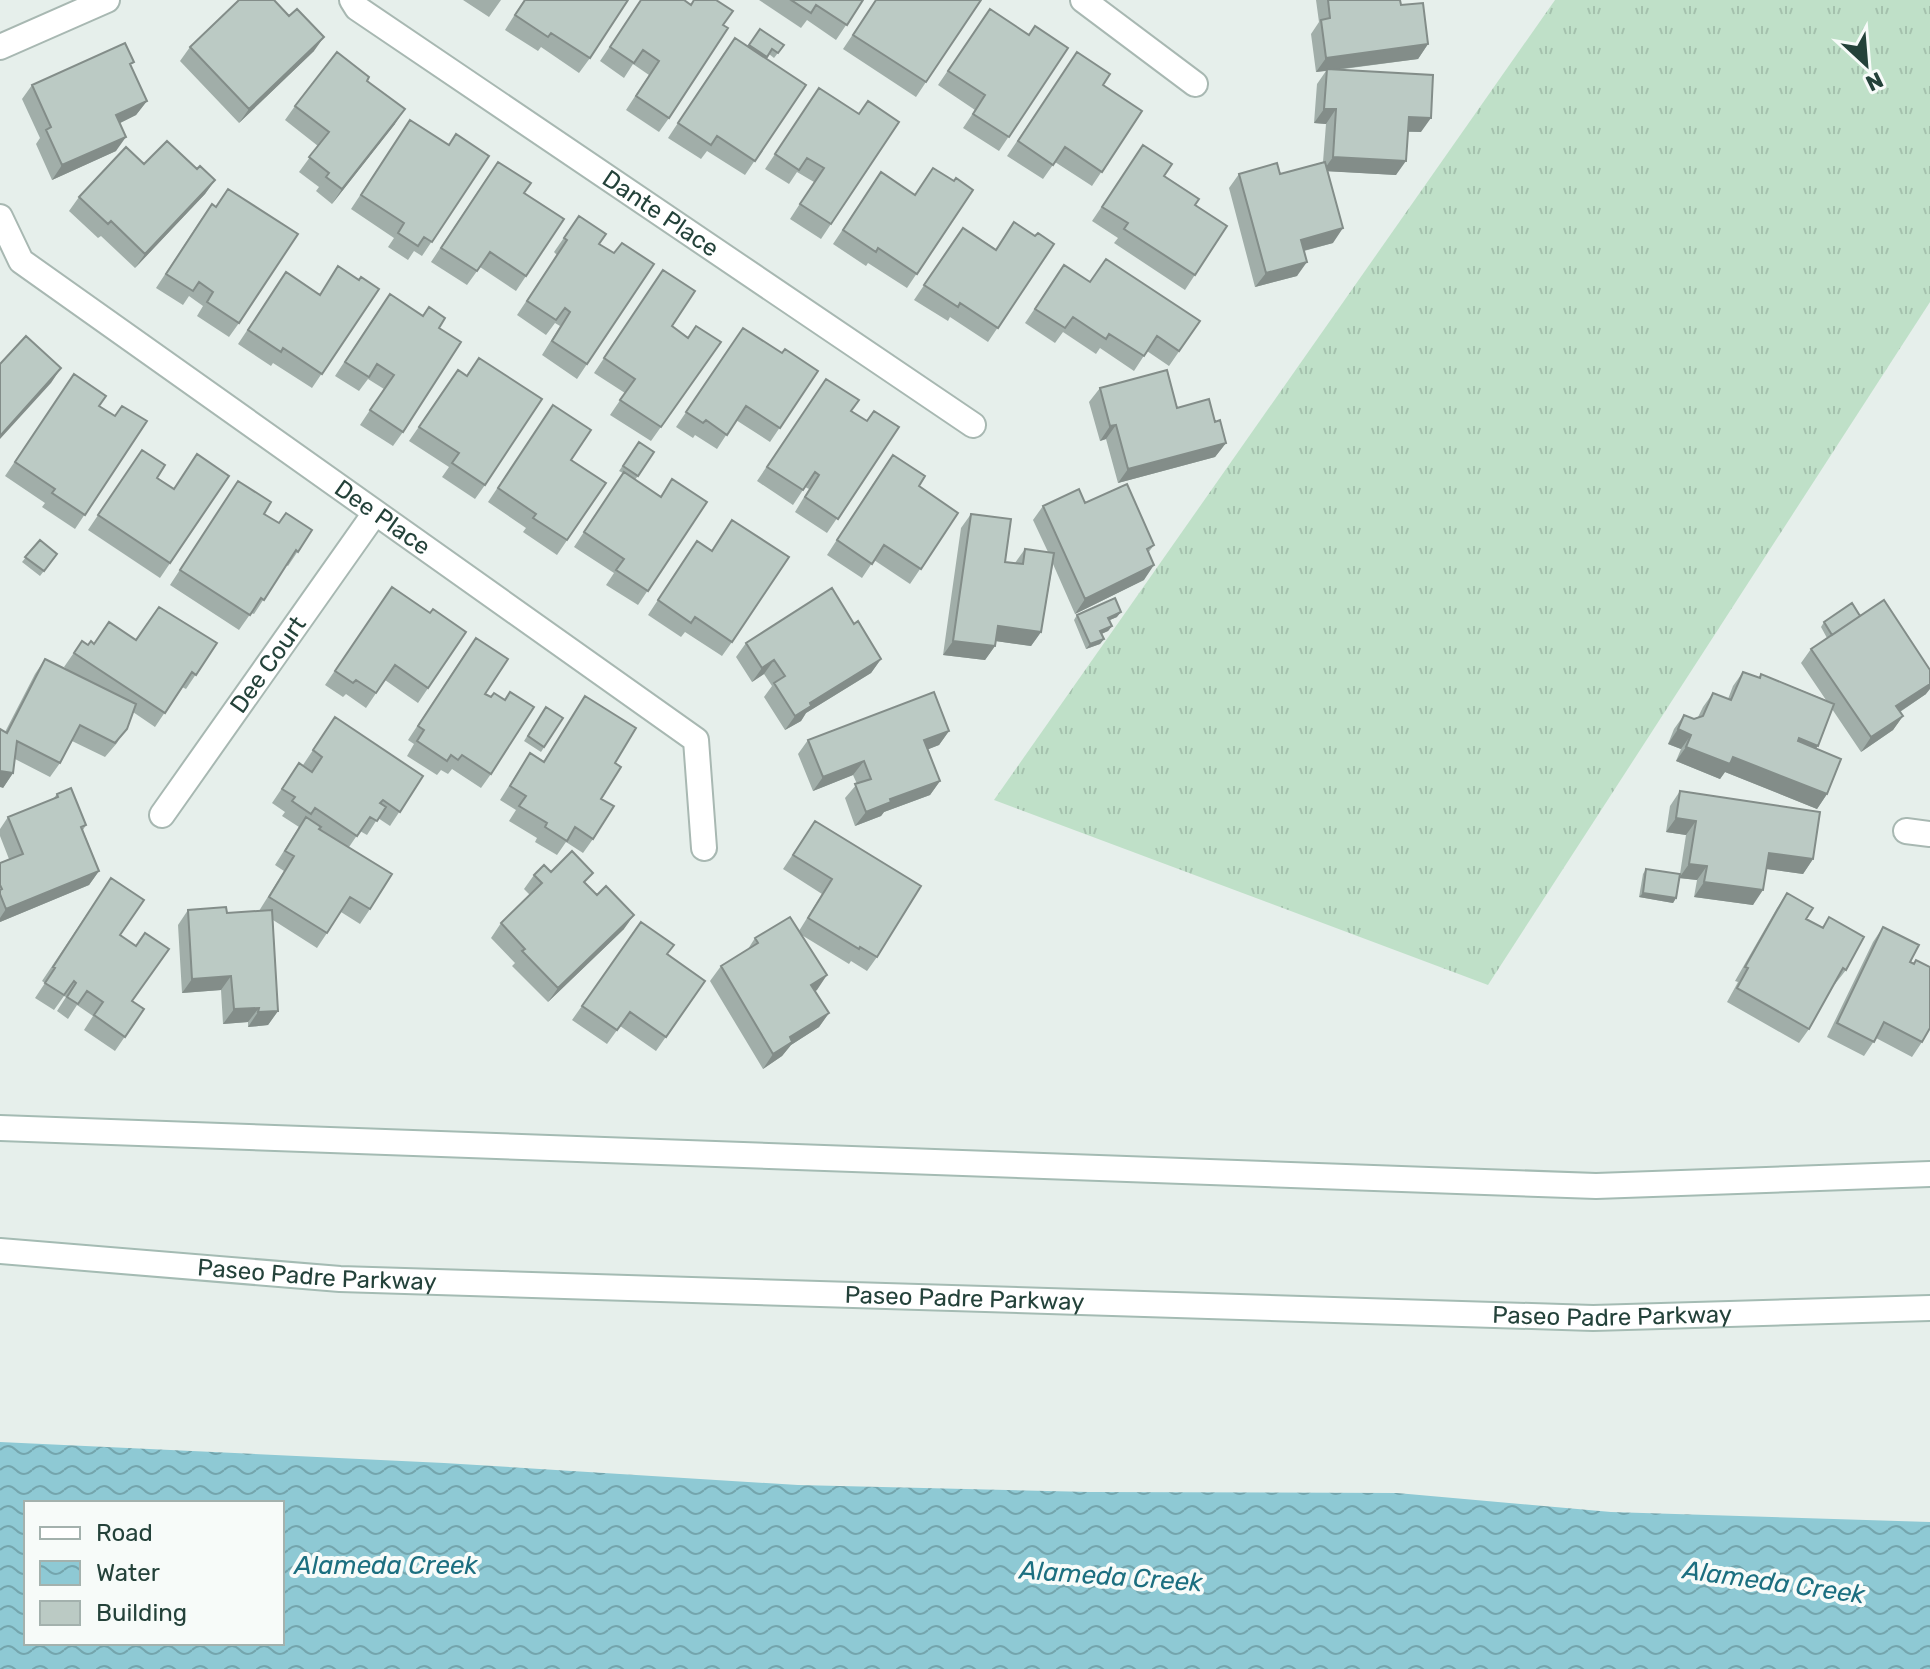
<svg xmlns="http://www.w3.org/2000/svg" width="1930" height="1669" font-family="Rubik,sans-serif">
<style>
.grass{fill:url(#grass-tufts)}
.water{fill:url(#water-waves);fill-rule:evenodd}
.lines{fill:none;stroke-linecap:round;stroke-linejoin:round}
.street-casing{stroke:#a8b8b2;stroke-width:28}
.secondary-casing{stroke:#a4bbb3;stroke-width:28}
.street{stroke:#fff;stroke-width:24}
.secondary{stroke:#fff;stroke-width:24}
.wall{fill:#a1aea9}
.shaded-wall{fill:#838d89}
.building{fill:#bbcac4;stroke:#838d89;stroke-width:2}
.labels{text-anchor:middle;stroke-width:8;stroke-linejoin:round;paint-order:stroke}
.street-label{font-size:24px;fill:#24423a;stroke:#f7fbf9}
.water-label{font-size:26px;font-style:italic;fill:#1c6f80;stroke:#f7fbf9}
</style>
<defs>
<pattern id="grass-tufts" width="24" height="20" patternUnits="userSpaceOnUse" patternTransform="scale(2)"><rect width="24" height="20" fill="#bfe0c8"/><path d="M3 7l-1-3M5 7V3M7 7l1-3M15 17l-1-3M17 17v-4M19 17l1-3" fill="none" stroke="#a4c1ad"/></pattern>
<pattern id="water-waves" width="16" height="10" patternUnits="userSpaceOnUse" patternTransform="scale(2)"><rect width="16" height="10" fill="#8ec9d4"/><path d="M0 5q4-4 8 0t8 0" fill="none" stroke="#74a5ad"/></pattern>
</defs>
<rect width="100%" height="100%" fill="#e6efeb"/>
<path class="grass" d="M1555 0H1930V302L1488 985 994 800Z"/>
<path class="water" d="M0 1442 444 1463 798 1485 1089 1492 1397 1493 1611 1512 1930 1522V1669H0ZM26 1503H282V1643H26Z"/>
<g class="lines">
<g class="street-casing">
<g id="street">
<path id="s1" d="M352 0 357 8 973 425"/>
<path d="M1083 0 1195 84"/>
<path d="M0 47 107 0"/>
<path id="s2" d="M0 217 21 261 696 740 704 848"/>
<path id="s3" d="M162 815 375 513"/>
<path d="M1906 831 1930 834"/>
</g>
</g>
<g class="secondary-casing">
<g id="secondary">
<path d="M0 1128 1596 1186 1930 1174"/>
<path id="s4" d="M0 1251 340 1279 1593 1318 1930 1308"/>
</g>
</g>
<use href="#street" class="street"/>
<use href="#secondary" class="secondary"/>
</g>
<path class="wall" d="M463 0H501L489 17Z
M524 0 590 58 579 73 541 47 538 51 505 30Z
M641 0 723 25 669 118 659 132 626 110 649 75 633 64 624 78 600 61Z
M759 0H863L836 40 807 20 801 28Z
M876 0H981L916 97 843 49Z
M1316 0H1400L1401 5 1428 44 1418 59 1336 70 1421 132H1408L1396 175 1327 171 1333 243 1304 251 1297 276 1255 287 1229 188 1239 174H1280L1323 162 1326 124 1314 123 1317 84 1326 71 1316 72 1311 34 1319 22Z
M990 9 1029 35 1068 48 999 151 963 128 975 110 938 85Z
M760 29 784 45 774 58 769 54 766 59 806 85 745 175 707 151 701 159 668 138 724 53 747 47Z
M190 47 314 51 239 123 180 61Z
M1077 52 1103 85 1142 111 1092 186 1055 162 1043 179 1007 156Z
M131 66 147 101 136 115 120 123 116 151 52 180 36 144 40 138 22 99 32 85Z
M367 81 395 124 332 204 316 191 319 187 299 172 318 146 285 120 295 106Z
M819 88 859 114 899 122 821 239 790 219 814 182 797 172 789 184 765 169Z
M400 135 489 156 422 256 414 251 408 260 388 247 394 238 351 209Z
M1143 145 1164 176 1195 205 1227 226 1185 290 1114 243 1118 238 1092 221Z
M144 164 197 169 215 180 205 194 135 268 101 236 98 238 69 211 79 197Z
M881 172 914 195 954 181 973 190 907 288 868 263 866 266 833 244Z
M488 176 524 193 564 219 516 291 480 267 467 285 431 262Z
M579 216 599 244 614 253 654 264 577 379 542 355 560 326 555 323 546 335 517 315 557 255 554 252Z
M202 218 239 323 229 337 197 316 203 306 189 296 183 305 156 288Z
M963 228 996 249 1035 236 1054 244 988 342 950 317 948 321 914 300Z
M1064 265 1090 282 1200 321 1169 366 1147 351 1134 371 1100 348 1096 354 1063 332 1055 343 1025 323Z
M663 270 672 326 688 337 721 342 651 441 610 415 625 393 594 373Z
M286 272 319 294 359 280 379 289 312 388 273 363 271 366 238 344Z
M380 308 439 328 403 432 393 446 360 425 384 389 368 379 359 391 335 376Z
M743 328 782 353 818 371 770 442 736 420 717 449 695 435 693 438 676 427Z
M479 358 485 485 475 499 442 477 449 467 409 441 458 370 466 376Z
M74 374 99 406 115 416 147 421 75 529 42 507 45 503 5 476Z
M826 379 851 411 867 421 899 427 827 533 795 512 809 489 805 487 793 505 757 481Z
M1100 388 1177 408 1215 422 1226 443 1215 457 1118 483 1106 439 1100 441 1089 402Z
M553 405 571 460 606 483 557 555 523 532 526 528 488 502Z
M639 442 654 452 635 480 660 497 707 502 638 605 606 585 614 573 574 547 623 473 619 471Z
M142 450 157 478 173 488 229 476 160 578 88 530Z
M883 469 919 486 958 513 910 584 874 560 862 578 827 555Z
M238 481 264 514 279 523 312 530 288 566 286 565 254 614 251 613 239 630 170 585Z
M1085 503 1154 545 1148 553 1144 580 1075 614 1053 564 1041 632 1031 646 996 641 995 646 985 660 943 655 961 528 971 514 1005 562 1015 563 1025 549 1048 552 1033 520 1043 506Z
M40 540 57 554 40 576 22 562Z
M697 541 732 642 722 656 685 632 681 637 648 615Z
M392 587 430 613 466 632 418 703 385 680 366 708 346 694 343 697 325 685Z
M1077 615 1117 617 1110 620 1112 626 1108 631 1101 634 1104 639 1100 644 1086 649 1074 620Z
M1860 616 1926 694 1900 712 1903 716 1893 730 1861 752 1832 709 1816 748 1827 794 1817 809 1725 772 1720 779 1676 761 1681 749 1668 744 1674 729 1684 715 1694 719 1698 717 1703 707 1713 693 1728 699 1733 686 1743 672 1759 678 1761 674 1826 700 1801 663 1811 649 1827 638 1821 627 1824 622Z
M854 624 881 659 871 673 806 713 801 721 785 730 764 697 772 686 764 674 752 682 736 657 746 643Z
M136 640 217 643 186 689 182 687 155 727 133 712 117 743 105 757 72 741 60 763 50 777 15 759 13 773 3 788 5 732 35 674 45 659 72 673 64 667 82 641 88 645Z
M466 652 485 694 491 774 481 788 452 769 448 774 441 770 437 775 407 756 414 744 408 740Z
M585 696 615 763 601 799 593 839 583 853 566 842 557 855 535 842 537 838 509 821 516 810 500 800 530 753 544 761Z
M546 707 563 718 541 752 524 741Z
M335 717 423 776 390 826 378 818 367 835 360 831 349 847 370 909 360 924 341 912 317 948 273 920 278 1011 268 1025 248 1027V1022L223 1024 221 990 182 993 178 925 188 910 227 913 259 911 284 871 275 865 299 827 282 816 285 812 272 803 299 763 312 771 303 765Z
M949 731 939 745 928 749 940 781 930 795 884 812 881 816 855 826 845 798 857 784 853 775 813 791 798 754 808 740Z
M1680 791 1813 859 1803 874 1767 869 1753 905 1694 897 1697 880 1679 878 1676 898 1673 903 1639 897 1643 874 1646 869 1680 874 1686 835 1666 832 1670 806Z
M57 794 86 825 83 830 99 871 89 885 0 922V863L9 859 0 836V829L8 817 53 799Z
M815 821 877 957 867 971 851 961 849 964 800 934 817 990 815 991 829 1013 819 1027 791 1045 782 1056 763 1069 710 981 721 966 748 949 755 938 799 931 822 894 783 869Z
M551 872 586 884 597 895 624 929 548 1002 512 966 515 963 491 938 501 923 530 895 524 889 534 875Z
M111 878 132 1002 144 1009 115 1051 84 1030 93 1016 77 1005 68 1019 57 1011 66 997 64 996 54 1010 35 998 45 983 42 981Z
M1787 893 1806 919 1822 928 1829 917 1846 970 1835 984 1834 983 1809 1029 1799 1043 1727 1002 1738 982 1735 981 1777 908Z
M641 922 667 954 705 981 656 1051 620 1026 607 1044 572 1020Z
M1883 927 1910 962 1922 1042 1912 1057 1876 1038 1864 1056 1827 1037 1873 942Z"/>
<path class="shaded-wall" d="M324 37 314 51 239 123 249 109Z
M1428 44 1418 59 1316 72 1326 58Z
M147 101 136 115 106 130 116 115Z
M405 109 395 124 332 204 342 189Z
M1324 109H1336L1326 124 1314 123Z
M1409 117 1431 118 1421 132 1399 131Z
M126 137 116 151 52 180 62 165Z
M1333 157 1406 161 1396 175 1323 171Z
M215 180 205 194 135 268 145 254Z
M1343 228 1333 243 1291 254 1301 240Z
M1307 262 1297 276 1255 287 1266 273Z
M61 368 51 383 0 439V436Z
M1116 425 1106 439 1100 441 1110 426Z
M1226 443 1215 457 1118 483 1128 469Z
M1154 565 1144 580 1075 614 1085 599Z
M1121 612 1117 617 1105 622 1108 618Z
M998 626 1041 632 1031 646 988 640Z
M1112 626 1108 631 1097 636 1100 631Z
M1104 639 1100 644 1086 649 1090 644Z
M953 641 995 646 985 660 943 655Z
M881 659 871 673 806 713 801 721 785 730 795 716 810 703Z
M774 660 764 674 752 682 762 668Z
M1930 684V689L1926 694 1886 721 1896 706Z
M1903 716 1893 730 1861 752 1871 737Z
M1678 729 1691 735 1681 749 1668 744Z
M949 731 939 745 914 755 924 740Z
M1799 738 1818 746 1807 760 1789 752Z
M1686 747 1733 757 1827 794 1817 809 1725 772 1720 779 1676 761Z
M864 761 853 775 813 791 823 777Z
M0 771 13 773 3 788 0 787Z
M940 781 930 795 884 812 881 816 855 826 866 812 890 799Z
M1676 818 1696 821 1686 835 1666 832Z
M1769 853 1813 859 1803 874 1759 868Z
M1689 864 1707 866 1697 880 1679 878Z
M99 871 89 885 0 922V918L6 909Z
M1704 882 1763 890 1753 905 1694 897Z
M1643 893 1676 898 1673 903 1639 897Z
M634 915 624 929 548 1002 558 988Z
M827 975 817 990 801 999 811 985Z
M231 976 221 990 182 993 192 979Z
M259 1008 248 1022 223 1024 234 1009Z
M278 1011 268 1025 248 1027 258 1012Z
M829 1013 819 1027 791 1045 782 1056 763 1069 773 1054 790 1037Z"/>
<path class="building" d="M239 0H274L289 16 297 9 324 37 249 109 190 47Z
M525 0H628L590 58 551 33 548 37 515 15Z
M641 0H684L691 5 694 0H716L733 11 723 25 728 28 669 118 636 96 659 61 643 50 634 63 610 47Z
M791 0H863L847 25 816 5 811 13Z
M876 0H981L926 82 853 35Z
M1328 0H1400L1401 5 1423 3 1428 44 1326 58 1321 20 1330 18Z
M990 9 1029 35 1035 26 1068 48 1009 137 973 114 985 95 948 71Z
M760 29 784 45 778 53 772 49 767 57 749 45Z
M735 38 806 85 755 161 717 136 711 145 678 123Z
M125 43 134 62 130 64 147 101 116 115 126 137 62 165 46 130 51 127 32 85Z
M337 52 369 77 367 81 405 109 342 189 326 177 329 173 309 157 329 132 295 106Z
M1077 52 1110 74 1103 85 1142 111 1102 172 1065 147 1053 165 1018 141Z
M1327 69 1433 75 1431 118 1409 117 1406 161 1333 157 1336 109H1324Z
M819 88 859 114 868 101 899 122 831 224 800 204 824 168 807 158 799 170 775 154Z
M410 120 449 145 456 134 489 156 432 242 424 237 418 246 398 233 404 223 361 195Z
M167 141 197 169 200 166 215 180 145 254 111 221 108 224 79 197 126 147 144 164Z
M1143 145 1172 164 1164 176 1199 199 1195 205 1227 226 1195 275 1124 229 1128 223 1102 207Z
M498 162 531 183 524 193 564 219 526 276 490 252 477 271 441 248Z
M1325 162 1343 228 1301 240 1307 262 1266 273 1239 174 1277 163 1280 174Z
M933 168 954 181 956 178 973 190 917 274 878 248 876 252 843 230 881 172 915 195Z
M228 189 298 234 239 323 207 302 213 292 199 282 193 291 166 274 212 204 216 207Z
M579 216 606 234 599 244 614 253 622 243 654 264 587 364 552 341 570 312 565 308 556 320 527 301 567 240 564 238Z
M1014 222 1035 236 1038 233 1054 244 998 328 960 303 958 307 924 285 963 228 996 250Z
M1106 259 1200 321 1179 351 1157 336 1144 356 1109 334 1106 339 1073 317 1065 328 1035 309 1064 265 1090 282Z
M338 266 359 280 361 277 379 289 322 374 283 348 281 352 248 330 286 272 320 295Z
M663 270 695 291 672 326 688 338 696 326 721 342 661 427 620 400 635 379 604 358Z
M390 294 423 316 429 307 445 318 439 328 461 342 403 432 370 410 394 375 377 364 369 377 345 362Z
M743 328 782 353 785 349 818 371 780 428 746 406 727 435 706 420 703 423 686 412Z
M26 336 61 368 0 436V364Z
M479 358 542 399 485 485 452 463 459 453 419 427 458 370 467 376Z
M1167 370 1177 408 1209 399 1215 422 1220 420 1226 443 1128 469 1116 425 1110 426 1100 388Z
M74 374 106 396 99 406 115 416 122 406 147 421 85 515 52 493 55 489 15 462Z
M826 379 859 400 851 411 867 421 874 411 899 427 838 519 805 497 819 475 815 472 803 490 767 467Z
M553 405 591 430 571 460 606 483 567 540 533 518 536 514 498 488Z
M639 442 654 452 638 476 623 466Z
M142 450 165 465 157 478 174 489 197 454 229 476 170 563 98 515Z
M893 455 925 476 919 486 958 513 921 569 884 545 872 564 837 540Z
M624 472 661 497 672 479 707 502 648 591 616 570 624 559 584 532Z
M238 481 271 502 264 514 279 523 286 513 312 530 298 552 296 550 264 600 261 598 250 615 180 570Z
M1127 484 1154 545 1147 549 1154 565 1085 599 1043 506 1079 489 1085 503Z
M971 514 1011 519 1005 562 1023 564 1025 549 1054 553 1041 632 998 626 995 646 953 641Z
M732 520 789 557 732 642 695 617 691 623 658 600 697 541 712 551Z
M40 540 57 554 44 571 25 557Z
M392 587 430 613 433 609 466 632 428 688 395 665 376 693 356 680 353 683 335 671Z
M832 588 854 624 858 621 881 659 810 703 811 706 795 716 774 683 785 676 774 660 762 668 746 643Z
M1115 598 1121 612 1108 618 1112 626 1100 631 1104 639 1090 644 1077 615Z
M1884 600 1930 670V684L1896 706 1903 716 1871 737 1811 649Z
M1852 603 1860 616 1832 635 1824 622Z
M159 607 217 643 196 675 192 672 165 713 74 653 82 641 88 645 91 641 94 644 109 622 136 640Z
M476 638 508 659 485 694 491 697 494 693 505 700 510 692 534 707 491 774 462 755 458 760 451 755 447 761 417 741 424 730 418 726Z
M45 659 136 704 127 729 115 743 80 725 60 763 17 741 13 773 0 771V729L7 733Z
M1743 672 1760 678 1761 674 1834 704 1818 746 1799 738 1798 741 1841 759 1827 794 1733 757 1730 764 1686 747 1691 735 1678 729 1684 715 1694 719 1703 716 1713 693 1731 700Z
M934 692 949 731 924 740 940 781 890 799 891 802 866 812 855 784 871 779 864 761 823 777 808 740Z
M585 696 636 728 615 763 621 767 601 799 614 806 593 839 575 827 567 841 545 827 547 823 519 806 526 796 510 786 530 753 544 762Z
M546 707 563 718 544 747 528 736Z
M335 717 423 776 400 812 383 800 380 803 386 807 377 821 370 817 357 836 315 808 311 814 292 801 295 797 282 789 299 763 312 772 322 757 313 750Z
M71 788 86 825 81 827 99 871 6 909 0 894V890L2 889 0 885V863L23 854 8 817 58 797 57 794Z
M1680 791 1820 812 1813 859 1769 853 1763 890 1704 882 1707 866 1689 864 1696 821 1676 818Z
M306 817 321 827 319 829 392 874 370 909 350 897 327 933 269 897 294 856 285 851Z
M815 821 921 886 877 957 860 947 859 949 808 918 832 879 793 855Z
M572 851 593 873 584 882 597 895 606 886 634 915 558 988 522 951 525 949 501 923 542 883 534 875 544 865 551 872Z
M1646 869 1680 874 1676 898 1643 893Z
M111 878 144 900 120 935 136 946 145 933 169 949 132 1001 144 1009 125 1037 94 1015 103 1002 87 991 78 1004 67 997 76 983 74 981 64 995 45 983 55 968 53 967Z
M1787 893 1813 908 1806 919 1823 928 1829 917 1864 937 1846 970 1843 968 1809 1029 1737 988 1748 968 1745 967Z
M226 907 227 913 272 910 278 1011 258 1012 259 1008 234 1009 231 976 192 979 188 910Z
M790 917 827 975 811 985 829 1013 790 1037 792 1042 773 1054 721 966 758 943 755 938Z
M641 922 674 945 667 954 705 981 666 1037 630 1012 617 1030 582 1006Z
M1883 927 1919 945 1910 962 1914 964 1916 960 1930 967V1028L1922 1042 1884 1022 1874 1042 1837 1023Z"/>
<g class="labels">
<g class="street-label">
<text dy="8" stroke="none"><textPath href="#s1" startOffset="376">Dante Place</textPath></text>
<text dy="8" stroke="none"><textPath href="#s2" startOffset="492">Dee Place</textPath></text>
<text dy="8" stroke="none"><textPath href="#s3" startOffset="184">Dee Court</textPath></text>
<text dy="8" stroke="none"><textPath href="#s4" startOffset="318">Paseo Padre Parkway</textPath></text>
<text dy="8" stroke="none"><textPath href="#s4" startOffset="966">Paseo Padre Parkway</textPath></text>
<text dy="8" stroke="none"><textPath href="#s4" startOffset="1614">Paseo Padre Parkway</textPath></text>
</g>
<g class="water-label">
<text x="386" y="1574">Alameda Creek</text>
<text transform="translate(1111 1576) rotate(4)" y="9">Alameda Creek</text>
<text transform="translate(1774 1582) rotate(8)" y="9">Alameda Creek</text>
</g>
</g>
<rect x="24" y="1501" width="260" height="144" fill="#f7fbf9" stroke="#a3b1ad" stroke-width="2"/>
<rect x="40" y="1527" width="40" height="12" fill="#ffffff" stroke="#a3b1ad" stroke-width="2"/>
<text x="96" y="1541" font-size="24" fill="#24423a">Road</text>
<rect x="40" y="1561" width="40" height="24" fill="url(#water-waves)" stroke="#a3b1ad" stroke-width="2"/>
<text x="96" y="1581" font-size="24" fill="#24423a">Water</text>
<rect x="40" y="1601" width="40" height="24" fill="#bbcac4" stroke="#a3b1ad" stroke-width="2"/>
<text x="96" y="1621" font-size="24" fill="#24423a">Building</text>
<g transform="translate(1866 64) rotate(154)" stroke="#f7fbf9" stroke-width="6" paint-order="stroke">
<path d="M0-6L14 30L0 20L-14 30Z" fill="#24423a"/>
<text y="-12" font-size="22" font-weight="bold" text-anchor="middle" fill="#24423a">N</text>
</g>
</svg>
